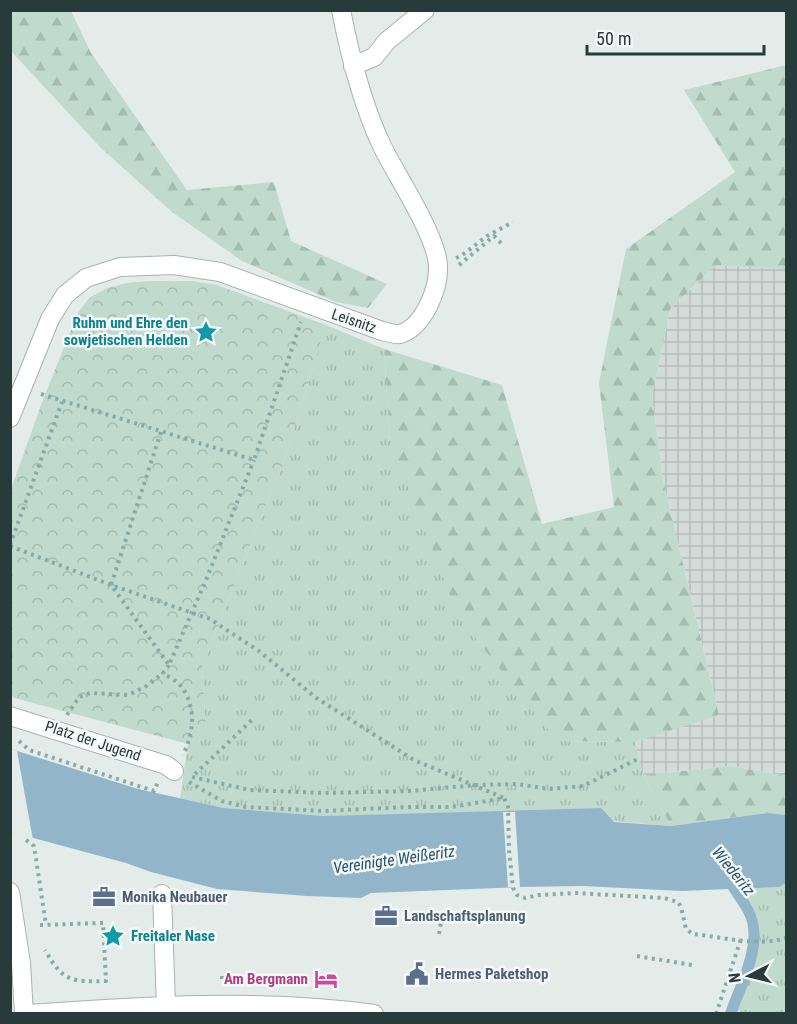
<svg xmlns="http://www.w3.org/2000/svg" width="797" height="1024" font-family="'Roboto Condensed',sans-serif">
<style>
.industrial{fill:url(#industrial-grid)}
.grass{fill:url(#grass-tufts)}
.forest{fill:url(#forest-firs)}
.park{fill:url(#park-crowns)}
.water{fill:#93b5ca}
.pier{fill:#e4ecea}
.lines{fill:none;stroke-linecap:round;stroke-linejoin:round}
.minor-casing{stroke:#a7b3b2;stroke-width:20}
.path{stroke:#89aba8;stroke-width:4;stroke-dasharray:3 4.5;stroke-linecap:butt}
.minor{stroke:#fff;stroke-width:18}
.labels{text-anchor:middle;stroke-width:5;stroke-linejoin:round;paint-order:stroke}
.street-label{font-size:15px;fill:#263b3a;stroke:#f4f9f8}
.culture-label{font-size:15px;font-weight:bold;fill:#0d838f;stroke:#f4f9f8;text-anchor:end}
.service-label{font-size:15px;font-weight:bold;fill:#4e5e75;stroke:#f4f9f8;text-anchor:start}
.hotel-label{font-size:15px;font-weight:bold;fill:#b23c85;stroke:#f4f9f8;text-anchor:end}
.water-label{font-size:16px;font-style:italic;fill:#275470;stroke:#f4f9f8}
</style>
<defs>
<pattern id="industrial-grid" width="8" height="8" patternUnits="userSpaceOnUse" patternTransform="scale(1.5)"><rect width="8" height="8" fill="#d3dcd9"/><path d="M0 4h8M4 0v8" fill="none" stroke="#b5bebb"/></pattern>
<pattern id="grass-tufts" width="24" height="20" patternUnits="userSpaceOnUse" patternTransform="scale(1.5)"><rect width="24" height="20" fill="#c0dacd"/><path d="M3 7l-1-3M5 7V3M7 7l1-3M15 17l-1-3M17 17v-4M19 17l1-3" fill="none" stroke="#a5bcb1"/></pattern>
<pattern id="forest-firs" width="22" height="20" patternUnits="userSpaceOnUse" patternTransform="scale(1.5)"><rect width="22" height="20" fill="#c0dacd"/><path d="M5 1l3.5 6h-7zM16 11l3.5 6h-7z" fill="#a5bcb1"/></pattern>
<pattern id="park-crowns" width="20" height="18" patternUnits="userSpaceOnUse" patternTransform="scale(1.5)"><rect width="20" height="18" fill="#c0dacd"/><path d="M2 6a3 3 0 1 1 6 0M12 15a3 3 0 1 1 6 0" fill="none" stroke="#a5bcb1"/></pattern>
</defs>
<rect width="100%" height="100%" fill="#e4ecea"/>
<path class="industrial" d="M716 265 786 269V776L731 766 643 775 635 742 719 714 663 480 652 396 670 309Z"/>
<path class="grass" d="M326 325 384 349 390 440 557 741 635 742 643 775 671 826 503 812 324 816 224 808 180 798 188 744 206 727 202 667 285 458Z
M786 883V1013H742L738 1010C754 968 775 927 740 889L779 887Z"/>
<path class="forest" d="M11 10 71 11 91 53 187 190 274 182 291 241 387 284 368 308 336 302 242 261 172 212 100 147 11 51Z
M786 65V269L716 265 670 309 652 396 663 480 719 715 635 742 557 741 458 616 390 440 384 349 502 385 542 524 614 507 599 383 626 249 735 172 684 90Z
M731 766 786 776V815L768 813 671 826 643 775Z"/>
<path class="park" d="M147 281H192L217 285 326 325 285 458 202 667 206 727 188 744 14 698 11 694V489L44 397 78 313 89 298 107 288 127 283Z"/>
<path class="water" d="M11 749 138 789 224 808 324 816 601 808 614 822 671 826 768 813 786 815V883L779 887 740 889C777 930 753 970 737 1013H725C734 987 754 949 747 922 744 911 734 899 728 889L682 891 583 886 520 887 371 893 361 898 307 896 217 889 151 872 126 863 11 832Z"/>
<path class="pier" d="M11 749 17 751 33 840 11 832Z
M503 812H515L520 887H508Z"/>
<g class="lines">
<g class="minor-casing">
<path id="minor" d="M353 66 374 57 387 41 425 10
M10 418 50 319 65 295 86 278 120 267 174 265 220 272 382 331C388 332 395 335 400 334 424 327 439 288 438 266 437 236 396 175 382 146 362 104 350 56 341 10
M10 716 166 765 174 771
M10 892 21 963 24 1014
M162 894 166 1005
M27 1014C142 1006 259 998 374 1014"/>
</g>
<path class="path" d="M456 258 461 256 487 236 513 222
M459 265 494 236 502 244
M41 394 254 460 301 322
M161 432 111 585 210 619 259 651 315 697 414 760 504 798
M10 545 62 402
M10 546 111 585 169 665 206 580 254 460
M169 665 163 673C168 677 176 680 180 685 197 705 194 733 183 755
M67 715 79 697 90 693 128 695 145 687 163 673
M19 741 29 750 154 791 158 782
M195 774 254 718
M192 777 250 790 325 793 409 791 476 785 517 784 549 789 583 786 638 759
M189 782 222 801 246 807 324 811 407 807H452L504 798 508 807 509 850 513 888 517 895 525 898 539 895 576 893 664 898 678 902 681 907 686 929 693 934C723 937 757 947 786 938
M26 840 34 846 46 925
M40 925 103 923 106 981C72 982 63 982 45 950
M439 934 442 916
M637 956 692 965
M222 976V979
M326 979V983
M252 980V977
M716 1014 741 939"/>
<use href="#minor" class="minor"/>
</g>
<defs>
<g id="sight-bare" transform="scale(1.8)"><path d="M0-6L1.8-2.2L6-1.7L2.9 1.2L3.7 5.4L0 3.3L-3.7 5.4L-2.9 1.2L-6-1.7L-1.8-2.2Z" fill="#0f9aa8" stroke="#f4f9f8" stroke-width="2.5" paint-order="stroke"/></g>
<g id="office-bare" transform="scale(1.8)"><path d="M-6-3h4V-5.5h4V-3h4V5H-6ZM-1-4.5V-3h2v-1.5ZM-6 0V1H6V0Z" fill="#5c6f8a" stroke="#f4f9f8" stroke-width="2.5" paint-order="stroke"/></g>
<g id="civic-bare" transform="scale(1.8)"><path d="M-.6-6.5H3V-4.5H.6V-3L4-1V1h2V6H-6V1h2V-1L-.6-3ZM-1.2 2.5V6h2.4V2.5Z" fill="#5c6f8a" stroke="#f4f9f8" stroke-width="2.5" paint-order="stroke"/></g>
<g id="hotel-bare" transform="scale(1.8)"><path d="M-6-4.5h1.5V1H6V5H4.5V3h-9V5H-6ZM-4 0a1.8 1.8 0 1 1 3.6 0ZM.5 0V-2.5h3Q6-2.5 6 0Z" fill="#d1479c" stroke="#f4f9f8" stroke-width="2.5" paint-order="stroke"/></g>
</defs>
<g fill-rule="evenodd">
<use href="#sight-bare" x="206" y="332"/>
<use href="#office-bare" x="104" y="897"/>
<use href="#office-bare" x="386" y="916"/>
<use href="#sight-bare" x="113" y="936"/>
<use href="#civic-bare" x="417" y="974"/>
<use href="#hotel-bare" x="326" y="979"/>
</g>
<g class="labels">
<g class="street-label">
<text transform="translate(354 321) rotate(19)" y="5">Leisnitz</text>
<text transform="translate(93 741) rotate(18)" y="5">Platz der Jugend</text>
</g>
<g class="culture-label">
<text x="188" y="328">Ruhm und Ehre den<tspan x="188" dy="17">sowjetischen Helden</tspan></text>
<text x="131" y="941" text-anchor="start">Freitaler Nase</text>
</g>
<g class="service-label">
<text x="122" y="902">Monika Neubauer</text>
<text x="404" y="921">Landschaftsplanung</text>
<text x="435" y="979">Hermes Paketshop</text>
</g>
<g class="hotel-label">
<text x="308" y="984">Am Bergmann</text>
</g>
<g class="water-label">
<text transform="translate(394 859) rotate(-8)" y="6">Vereinigte Weißeritz</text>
<text transform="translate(734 871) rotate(51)" y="6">Wiederitz</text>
</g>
</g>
<rect width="797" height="1024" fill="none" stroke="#263b3a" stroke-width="24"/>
<g transform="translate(749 976) rotate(263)" stroke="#f4f9f8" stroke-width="4.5" paint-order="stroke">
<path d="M0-4.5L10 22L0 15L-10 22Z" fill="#263b3a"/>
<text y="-9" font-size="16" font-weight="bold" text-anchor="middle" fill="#263b3a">N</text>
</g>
<path d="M587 45v9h177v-9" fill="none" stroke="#263b3a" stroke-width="3"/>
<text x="596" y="45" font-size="18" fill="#263b3a" stroke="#f4f9f8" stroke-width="4.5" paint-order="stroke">50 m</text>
</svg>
